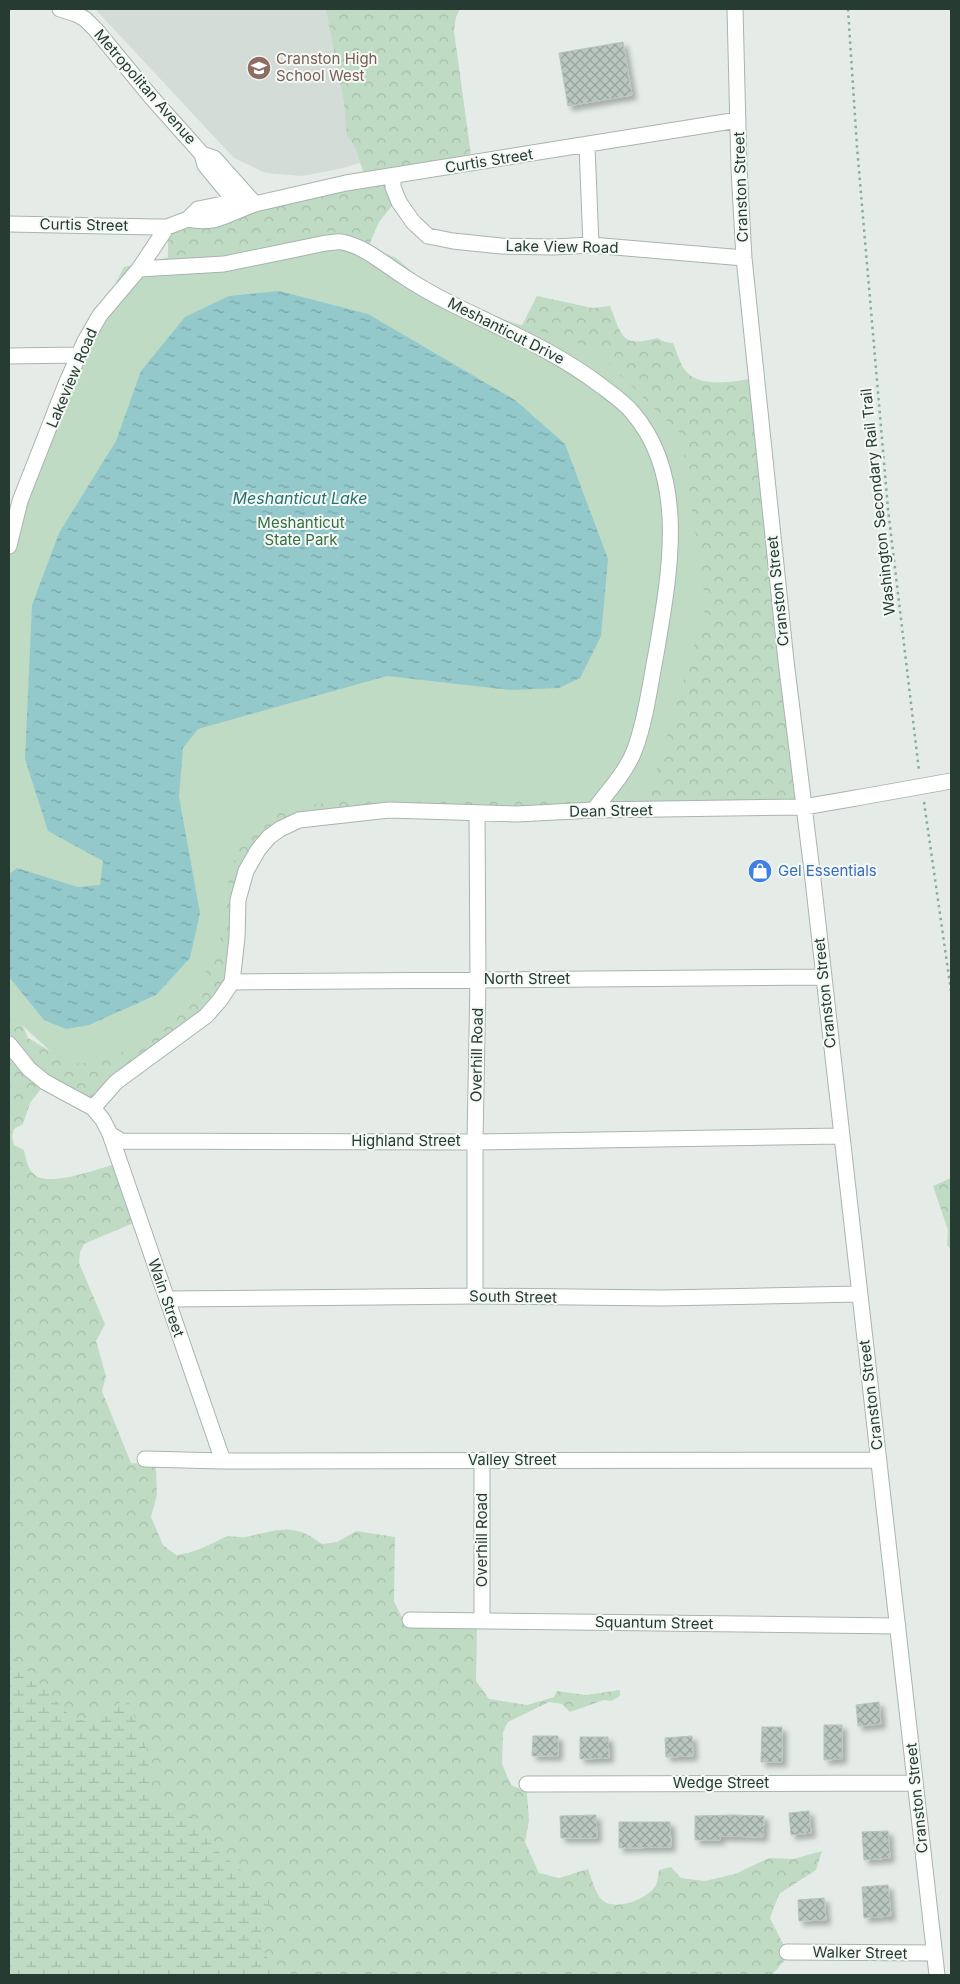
<svg xmlns="http://www.w3.org/2000/svg" width="960" height="1984" font-family="Inter,sans-serif">
<style>
.built{fill:#d3dcd7}
.forest{fill:url(#forest-crowns)}
.wetland{fill:url(#wetland-marsh)}
.park{fill:#c0dbc4}
.water{fill:url(#water-ripples)}
.building{fill:url(#building-cross-hatch);stroke:#b8c5be;filter:url(#shadow)}
.lines{fill:none;stroke-linecap:round;stroke-linejoin:round}
.minor-casing{stroke:#a8b4ae;stroke-width:17}
.path{stroke:#89ac9d;stroke-width:2.5;stroke-dasharray:2.5 4;stroke-linecap:butt}
.minor{stroke:#fff;stroke-width:15}
.minor-bridge-casing{stroke:#a8b4ae;stroke-width:17;stroke-linecap:butt}
.minor-bridge{stroke:#fff;stroke-width:15}
.labels{text-anchor:middle;stroke-width:4;stroke-linejoin:round;paint-order:stroke}
.education-label{font-size:15px;fill:#785e54;stroke:#f5f9f6;text-anchor:start}
.street-label{font-size:15px;fill:#263c33;stroke:#f5f9f6}
.park-label{font-size:15px;fill:#346f43;stroke:#f5f9f6}
.shop-label{font-size:15px;fill:#366cbe;stroke:#f5f9f6;text-anchor:start}
.water-label{font-size:16px;font-style:italic;fill:#266f72;stroke:#f5f9f6}
</style>
<defs>
<pattern id="forest-crowns" width="20" height="18" patternUnits="userSpaceOnUse" patternTransform="scale(1.25)"><rect width="20" height="18" fill="#c0dbc4"/><path d="M2 6a3 3 0 1 1 6 0M12 15a3 3 0 1 1 6 0" fill="none" stroke="#a5bda9"/></pattern>
<pattern id="wetland-marsh" width="20" height="14" patternUnits="userSpaceOnUse" patternTransform="scale(1.25)"><rect width="20" height="14" fill="#c0dbc4"/><path d="M1 5h8M5 5V1M11 12h8M15 12V8" fill="none" stroke="#a5bda9"/></pattern>
<pattern id="water-ripples" width="26" height="14" patternUnits="userSpaceOnUse" patternTransform="scale(1.25)"><rect width="26" height="14" fill="#93c9cb"/><path d="M2 4q2-2 4 0t4 0M15 11q2-2 4 0t4 0" fill="none" stroke="#78a4a5"/></pattern>
<pattern id="building-cross-hatch" width="8" height="8" patternUnits="userSpaceOnUse" patternTransform="scale(1.25)"><rect width="8" height="8" fill="#bac7c1"/><path d="M0 0l8 8M0 8l8-8" fill="none" stroke="#97a39d"/></pattern>
<filter id="shadow"><feDropShadow dx="4.5" dy="4.5" stdDeviation="2.5" flood-color="#0004"/></filter>
</defs>
<rect width="100%" height="100%" fill="#e5ece8"/>
<path class="built" d="M95 9H356L381 157 339 169 302 176 266 173 234 158Z"/>
<path class="forest" d="M326 9H460L456 17 454 31 472 162 394 176 398 198 379 222 367 250 371 254 519 331 537 296 593 308 610 306C622 336 621 348 657 338L665 342 673 343C677 351 679 362 684 369 699 390 736 381 756 378L803 800 301 818 253 857 233 973 219 998 94 1105 44 1085 30 1103 23 1124 14 1129 12 1137 14 1145 24 1150C26 1160 28 1172 38 1177 56 1185 100 1168 119 1163L138 1221 84 1244 80 1252 79 1263 105 1324 96 1341 106 1376 102 1391 131 1463 154 1465 156 1469 157 1495 151 1517 163 1545 176 1555C194 1553 207 1546 223 1538 229 1534 238 1538 245 1537 279 1531 291 1521 322 1544L337 1542 356 1531 395 1537 394 1601 403 1620 477 1628 476 1681 489 1699 527 1705 554 1697 557 1691 586 1695 620 1690V1696L611 1701 604 1700 570 1712 562 1704 549 1702 508 1722 503 1732 502 1764 511 1785 527 1792 529 1821 525 1842 539 1873 559 1878 588 1869C592 1879 596 1899 607 1903 621 1909 649 1898 656 1885 658 1881 658 1875 659 1870L671 1867 681 1878 705 1881 735 1874 769 1858 793 1859 822 1851 816 1870 779 1894 770 1918 787 1952 791 1953 772 1975H9V992L28 1038 55 1054 168 272V226L365 177 355 147 347 135 344 102Z
M951 1178V1250L947 1245 948 1230 933 1186Z"/>
<path class="wetland" d="M9 1651 71 1717 92 1723 127 1697 148 1753 151 1795 167 1808 187 1809 214 1848 271 1895 259 1941 276 1975H9Z"/>
<path class="park" d="M333 231 396 258 448 302 591 347 681 434 706 606 648 798 367 797 271 810 239 844 227 888 219 950 185 1007 128 1050 85 1063 64 1064 9 1013V551L79 355 124 267 199 251Z"/>
<path class="water" d="M279 291 368 314 515 400 565 444 608 559 601 636 580 678 559 688 511 690 387 676 198 729 183 748 179 797 200 913 190 958 156 995 89 1025 66 1029 44 1020 9 977V874L17 868 78 887 100 885 103 861 48 831 25 759 32 605 59 533 116 441 141 371 185 317 229 296Z"/>
<path class="building" d="M623 42 632 95 568 106 559 53Z
M879 1702 881 1724 858 1726 856 1705Z
M824 1725H842V1759L824 1760Z
M762 1727H782V1762H761Z
M533 1736H558V1756H532Z
M692 1736 693 1756 666 1757 665 1738Z
M580 1737H608L609 1758 580 1759Z
M809 1811 811 1833 791 1835 789 1813Z
M596 1815 597 1838H561L560 1816Z
M733 1815 764 1816 763 1837 720 1836V1840H695V1816Z
M619 1822H670L671 1847 619 1848Z
M888 1831 890 1858 864 1860 862 1832Z
M888 1885 891 1916 864 1918 862 1887Z
M824 1898 826 1920 799 1921 798 1900Z"/>
<g class="lines">
<g class="minor-casing">
<path id="minor" d="M60 9 76 14 85 19 96 30 152 98 202 154 205 165 241 209
M735 9 739 169 744 258 786 661 812 871 937 1975
M587 146 591 245
M202 154 214 158 255 204
M393 177V187L399 202 413 222 428 236 453 241 501 246 554 247 591 245 744 258
M188 219C215 226 231 212 255 204L346 183 738 120
M9 224 155 227H167L188 219 198 209 223 204 241 209
M139 269 224 264 326 243C331 243 337 241 342 242 364 246 384 264 403 276 418 286 434 295 450 303 502 329 554 350 600 385 612 394 624 402 633 413 689 479 669 577 656 654 650 685 646 719 635 749 627 771 608 791 594 810
M9 356 79 355
M9 546 20 501 66 384 85 341 100 315 139 269 167 227
M232 982 823 977
M9 1044 29 1069 45 1082 93 1108 103 1120 110 1134 121 1141 475 1142 841 1136
M93 1108 116 1082 206 1016 220 1000 232 982 237 938 238 900 246 871 258 850 269 837 280 829 299 820 389 810 517 814 594 810 804 807 856 798
M110 1134 223 1461
M475 1296V1142L478 980 477 814
M167 1299 475 1296 662 1298 859 1294
M145 1459 223 1461 878 1460
M482 1460V1620
M410 1620 898 1626
M527 1784 915 1783
M787 1952 934 1953"/>
</g>
<path class="path" d="M848 9 857 147 888 509 919 771
M924 802 951 991"/>
<use href="#minor" class="minor"/>
<g class="minor-bridge-casing">
<path id="minor-bridge" d="M856 798 951 781"/>
</g>
<use href="#minor-bridge" class="minor-bridge"/>
</g>
<defs>
<g id="school-disc" transform="scale(1.25)"><circle r="9.5" fill="#8d6e63" stroke="#f5f9f6"/><path d="M0-5L7-2L0 1L-7-2ZM-4 1L0 2.5L4 1V4Q0 6-4 4Z" fill="#fff"/></g>
<g id="shop-disc" transform="scale(1.25)"><circle r="9.5" fill="#3f7fe0" stroke="#f5f9f6"/><path d="M-5-2.5h2.3a2.7 3.5 0 0 1 5.4 0H5L5.5 6h-11ZM-1.5-2.5h3a1.5 2.3 0 0 0-3 0Z" fill="#fff"/></g>
</defs>
<g fill-rule="evenodd">
<use href="#school-disc" x="259" y="68"/>
<use href="#shop-disc" x="760" y="871"/>
</g>
<g class="labels">
<g class="education-label">
<text x="276" y="64">Cranston High<tspan x="276" dy="17">School West</tspan></text>
</g>
<g class="street-label">
<text transform="translate(145 87) rotate(49)" y="5">Metropolitan Avenue</text>
<text transform="translate(489 161) rotate(-9)" y="5">Curtis Street</text>
<text transform="translate(741 187) rotate(-92)" y="5">Cranston Street</text>
<text transform="translate(84 225) rotate(1)" y="5">Curtis Street</text>
<text transform="translate(562 247) rotate(1)" y="5">Lake View Road</text>
<text transform="translate(506 331) rotate(27)" y="5">Meshanticut Drive</text>
<text transform="translate(72 378) rotate(-67)" y="5">Lakeview Road</text>
<text transform="translate(878 502) rotate(-96)" y="5">Washington Secondary Rail Trail</text>
<text transform="translate(778 591) rotate(-96)" y="5">Cranston Street</text>
<text transform="translate(611 811) rotate(-1)" y="5">Dean Street</text>
<text x="527" y="984">North Street</text>
<text transform="translate(825 993) rotate(-96)" y="5">Cranston Street</text>
<text transform="translate(477 1055) rotate(-89)" y="5">Overhill Road</text>
<text x="406" y="1146">Highland Street</text>
<text transform="translate(513 1297) rotate(1)" y="5">South Street</text>
<text transform="translate(166 1298) rotate(71)" y="5">Wain Street</text>
<text transform="translate(871 1395) rotate(-97)" y="5">Cranston Street</text>
<text x="512" y="1465">Valley Street</text>
<text transform="translate(482 1540) rotate(-90)" y="5">Overhill Road</text>
<text transform="translate(654 1623) rotate(1)" y="5">Squantum Street</text>
<text x="721" y="1788">Wedge Street</text>
<text transform="translate(917 1798) rotate(-96)" y="5">Cranston Street</text>
<text transform="translate(860 1953) rotate(1)" y="5">Walker Street</text>
</g>
<g class="park-label">
<text x="301" y="528">Meshanticut<tspan x="301" dy="17">State Park</tspan></text>
</g>
<g class="shop-label">
<text x="778" y="876">Gel Essentials</text>
</g>
<g class="water-label">
<text x="300" y="504">Meshanticut Lake</text>
</g>
</g>
<rect width="960" height="1984" fill="none" stroke="#263c33" stroke-width="20"/>
</svg>
